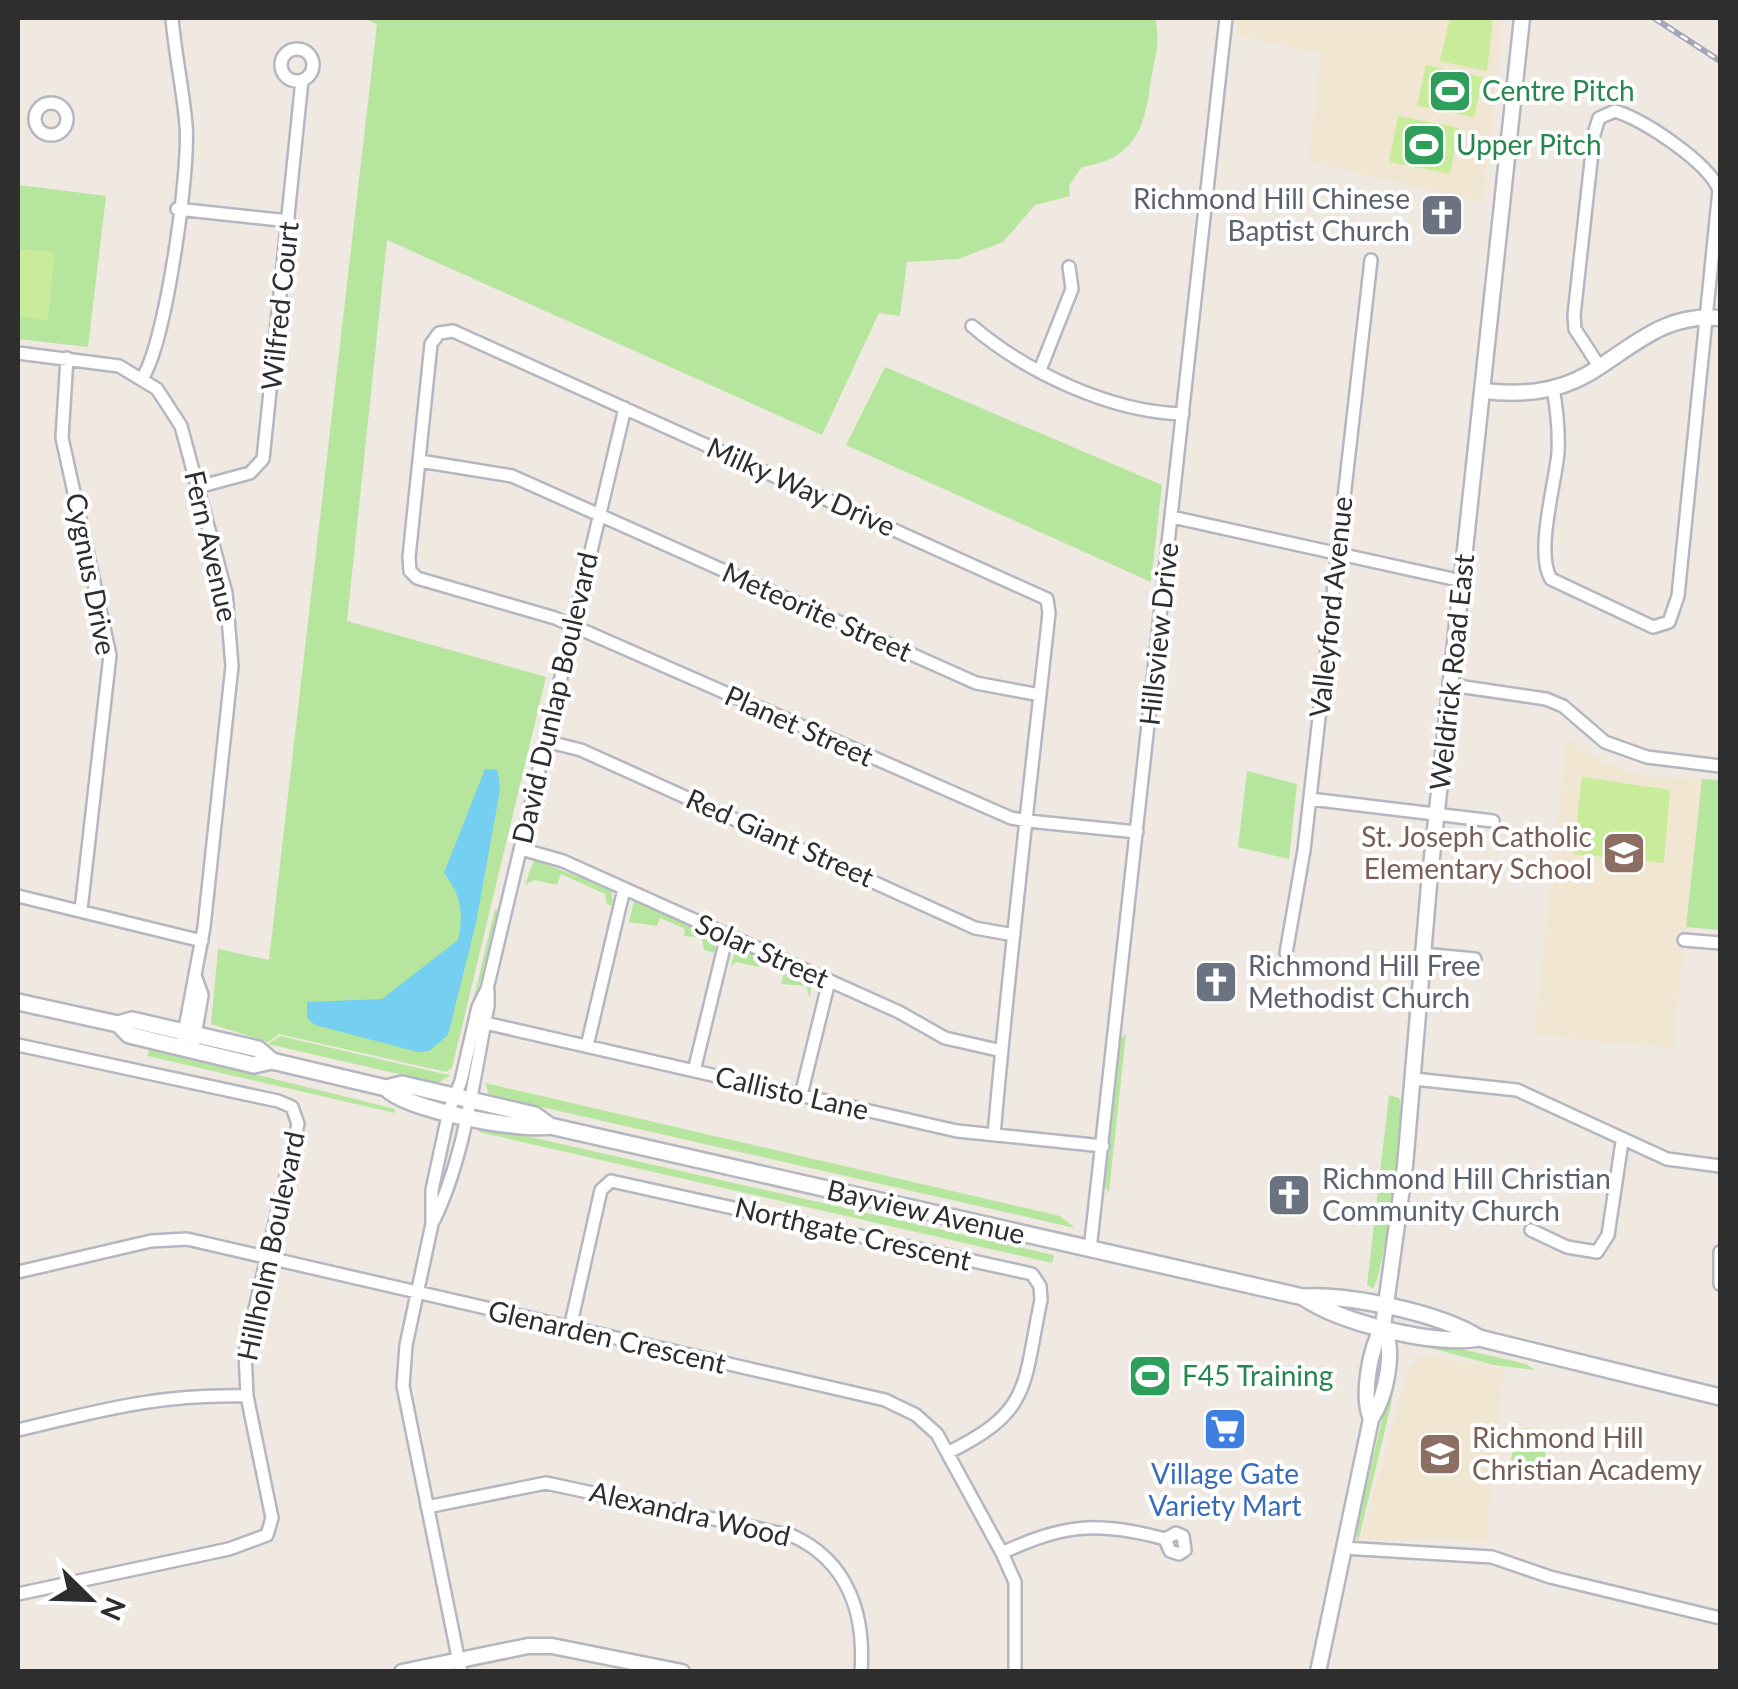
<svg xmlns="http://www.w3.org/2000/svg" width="1738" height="1689" font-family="Lato,sans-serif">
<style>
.education{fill:#f0e6d1}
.green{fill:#b6e59e}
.pitch{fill:#c9ec9a}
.water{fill:#75cff0}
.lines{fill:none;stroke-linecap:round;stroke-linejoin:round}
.minor-casing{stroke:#b4b7c1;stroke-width:16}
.tertiary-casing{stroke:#b4b7c1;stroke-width:19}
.secondary-casing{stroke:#b4b7c1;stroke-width:20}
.minor{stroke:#fff;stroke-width:11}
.tertiary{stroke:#fff;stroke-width:14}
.secondary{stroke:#fff;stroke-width:15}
.rail-casing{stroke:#a3a6b8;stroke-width:6}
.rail{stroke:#fff;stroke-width:2.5;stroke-dasharray:8;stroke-linecap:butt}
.labels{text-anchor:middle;stroke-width:8;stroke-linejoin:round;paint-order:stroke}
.leisure-label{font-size:28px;fill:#27864d;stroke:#fff;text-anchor:start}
.worship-label{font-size:28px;fill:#5b616d;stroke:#fff;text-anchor:start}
.street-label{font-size:28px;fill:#2e2e2e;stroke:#fff}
.education-label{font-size:28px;fill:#785e54;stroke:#fff;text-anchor:end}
.shop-label{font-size:28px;fill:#366cbe;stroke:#fff}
</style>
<rect width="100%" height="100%" fill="#efe9e1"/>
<path class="education" d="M1238 18H1503L1483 202 1309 162 1321 54 1236 34Z
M1567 737 1605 764 1644 776 1702 779 1673 1048 1534 1035Z
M1423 1355 1504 1369 1486 1541 1361 1539 1409 1366Z"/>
<path class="green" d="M364 18H1155C1161 45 1154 60 1150 86 1144 132 1132 159 1082 167L1069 185 1070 196 1035 205 1003 242 958 259 907 262 900 316 879 313 822 435 387 240 347 621 546 677 452 1068 446 1072 279 1034 268 1042 211 1024 218 949 269 960 377 24Z
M18 185 106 196 88 347 18 339Z
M885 367 1162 485 1151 582 846 445Z
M1247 771 1297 784 1289 859 1238 847Z
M1702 779 1720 780V930L1686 927Z
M534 860 611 889 613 906 607 904 605 894 561 874 557 885 534 880 525 885Z
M634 901 712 934 716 942 714 953 704 950 702 938 684 936 685 929 660 918 657 926 629 922Z
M495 909 499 910 455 1077Z
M736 947 812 979 810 998 806 986 781 984 784 974 761 963 759 967 736 962 731 966Z
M1126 1034 1109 1192 1105 1187 1121 1038Z
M280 1036 444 1074 451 1075 438 1083 268 1044Z
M149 1048 395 1109V1113L148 1056Z
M485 1083 1060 1216 1075 1228 515 1101 489 1094Z
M1389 1095 1399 1098C1407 1116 1384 1272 1373 1289L1367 1285Z
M481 1126 1054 1255 1052 1263 479 1132Z
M1418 1339 1526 1364 1535 1370 1494 1365 1405 1341Z
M1399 1346 1391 1405 1358 1542 1356 1531Z
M1525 1428 1548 1431 1544 1464 1511 1460 1514 1436 1524 1437Z"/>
<path class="pitch" d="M1450 18H1493L1487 71 1440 61Z
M1426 65 1483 77 1474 117 1417 106Z
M1398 116 1459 128 1450 174 1389 162Z
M18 249 55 252 48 320 18 317Z
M1582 777 1670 790 1664 863 1573 854Z"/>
<path class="water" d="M485 769 498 770 500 790 476 923 448 1035 429 1051 418 1052 315 1025 307 1018V1002L382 999 458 940C464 913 461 895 444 873Z"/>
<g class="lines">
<g class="minor-casing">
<path id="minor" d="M281 65a16 16 0 1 1 32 0a16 16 0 1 1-32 0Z
M35 119a16 16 0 1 1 32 0a16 16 0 1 1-32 0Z
M177 209 289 221
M972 326C1026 372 1110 412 1183 414
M18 353 119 366 157 389 181 426 226 593 232 666 204 927 183 1039
M67 358 62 438 110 655 81 910
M1040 370 1072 289 1069 267
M143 377C166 340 190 170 186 125 183 89 175 54 172 18
M1553 388C1557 410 1559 431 1558 453 1555 485 1535 553 1551 579L1653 627 1669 622 1678 596 1719 190C1708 162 1644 120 1615 111L1599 118 1594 134 1574 315 1575 329 1599 366
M420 461 512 476 976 683 1040 695
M198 487 250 473 263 459 302 80
M1172 517 1462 581
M1451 685 1546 699 1563 706 1605 742 1647 757 1720 766
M545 741 581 750 975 928 1014 935
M1310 799 1493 821
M521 849 563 861 899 1012 945 1038 1002 1051
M18 896 202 941
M1684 940 1720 943
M1286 953 1304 850 1371 260
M1422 954 1475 959
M485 1023 957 1131 1103 1146
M194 1042 202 995 196 978
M18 1045 278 1101 292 1107 298 1124 245 1352 247 1396 272 1518 267 1535 229 1549 18 1594
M587 1046 624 889
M694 1071 727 935
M1414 1079 1517 1090 1667 1159 1720 1166
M801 1095 829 981
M994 1135C1009 961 1030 787 1049 613L1047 599 453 331 439 333 431 344 409 557 410 571 417 578 555 618 1011 818 1028 821 1137 832
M434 1220C465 1156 474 1076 488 1006V991
M1531 1230 1567 1247 1597 1252 1608 1235 1622 1142
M1090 1250 1226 18
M1720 1252V1284
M18 1272 151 1241 187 1239 885 1400 916 1415 937 1434 1002 1553 1015 1582V1672
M570 1328 601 1190 611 1181 1032 1274 1040 1286 1041 1300C1023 1384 1033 1411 949 1452
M18 1430C102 1410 158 1394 247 1396
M427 1507 546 1483 793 1536C849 1562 865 1615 861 1672
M1343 1548 1492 1557 1550 1577 1720 1618
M1002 1553C1063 1524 1098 1521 1165 1539L1170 1551 1179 1554 1185 1550 1183 1536 1176 1533 1165 1539
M461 1672 403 1386 406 1345 432 1224V1190L449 1111 461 1081 478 1007 487 989 625 408"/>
</g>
<g class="tertiary-casing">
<path id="tertiary" d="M1483 391C1520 395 1555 393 1588 374 1633 347 1663 313 1720 318
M1371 1419C1361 1395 1370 1349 1383 1326L1405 1166 1429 885 1522 18
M402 1672 528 1646H552L682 1672
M1318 1672 1371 1419C1386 1397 1396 1350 1383 1326"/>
</g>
<g class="secondary-casing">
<path id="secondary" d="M18 1002 118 1024 132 1020 258 1049 272 1061
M118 1024 129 1035 254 1065 272 1061 386 1088 402 1084 535 1115 550 1126
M386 1088C407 1110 519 1131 550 1126L1303 1297C1349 1294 1440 1313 1479 1338L1720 1397
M1303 1297C1341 1323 1434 1346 1479 1338"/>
</g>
<use href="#minor" class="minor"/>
<use href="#tertiary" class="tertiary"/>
<use href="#secondary" class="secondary"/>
<g class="rail-casing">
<path id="rail" d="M1654 18 1720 61"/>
</g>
<use href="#rail" class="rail"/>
</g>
<defs>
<g id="stadium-square" transform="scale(2.25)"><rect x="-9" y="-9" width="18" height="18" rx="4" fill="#2e9e5b" stroke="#fff"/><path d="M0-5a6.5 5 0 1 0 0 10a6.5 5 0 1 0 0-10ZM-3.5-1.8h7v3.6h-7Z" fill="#fff"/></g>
<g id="church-square" transform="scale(2.25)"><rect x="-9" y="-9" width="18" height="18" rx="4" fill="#6b7280" stroke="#fff"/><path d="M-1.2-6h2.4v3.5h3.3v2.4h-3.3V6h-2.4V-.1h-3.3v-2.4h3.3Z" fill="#fff"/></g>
<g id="school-square" transform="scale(2.25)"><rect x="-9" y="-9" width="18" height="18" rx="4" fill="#8d6e63" stroke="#fff"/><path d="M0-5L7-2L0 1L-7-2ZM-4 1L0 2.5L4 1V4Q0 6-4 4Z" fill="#fff"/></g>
<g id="supermarket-square" transform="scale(2.25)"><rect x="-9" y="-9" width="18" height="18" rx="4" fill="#3f7fe0" stroke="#fff"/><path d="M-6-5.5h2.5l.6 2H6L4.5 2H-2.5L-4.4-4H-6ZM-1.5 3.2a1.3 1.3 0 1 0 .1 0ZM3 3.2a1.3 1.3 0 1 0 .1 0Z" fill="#fff"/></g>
</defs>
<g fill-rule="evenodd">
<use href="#stadium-square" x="1450" y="91"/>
<use href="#stadium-square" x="1424" y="145"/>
<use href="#church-square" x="1442" y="215"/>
<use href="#school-square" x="1624" y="853"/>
<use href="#church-square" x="1216" y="982"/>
<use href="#church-square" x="1289" y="1195"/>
<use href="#stadium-square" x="1150" y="1376"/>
<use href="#supermarket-square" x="1225" y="1429"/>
<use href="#school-square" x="1440" y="1454"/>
</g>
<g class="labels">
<g class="leisure-label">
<text x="1482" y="101">Centre Pitch</text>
<text x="1456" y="155">Upper Pitch</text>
<text x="1182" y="1386">F45 Training</text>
</g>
<g class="worship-label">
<text x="1410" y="209" text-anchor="end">Richmond Hill Chinese<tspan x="1410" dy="32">Baptist Church</tspan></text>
<text x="1248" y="976">Richmond Hill Free<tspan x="1248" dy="32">Methodist Church</tspan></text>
<text x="1322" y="1189">Richmond Hill Christian<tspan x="1322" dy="32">Community Church</tspan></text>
</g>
<g class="street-label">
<text transform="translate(280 306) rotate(-84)" y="10">Wilfred Court</text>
<text transform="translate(801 487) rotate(24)" y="10">Milky Way Drive</text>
<text transform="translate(211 546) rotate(77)" y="10">Fern Avenue</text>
<text transform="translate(91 574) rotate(79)" y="10">Cygnus Drive</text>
<text transform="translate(1331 607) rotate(-84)" y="10">Valleyford Avenue</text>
<text transform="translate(817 612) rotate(24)" y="10">Meteorite Street</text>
<text transform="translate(1159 634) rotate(-84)" y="10">Hillsview Drive</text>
<text transform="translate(1452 672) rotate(-84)" y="10">Weldrick Road East</text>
<text transform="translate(555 698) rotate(-77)" y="10">David Dunlap Boulevard</text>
<text transform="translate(799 726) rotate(24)" y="10">Planet Street</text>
<text transform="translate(780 838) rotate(24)" y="10">Red Giant Street</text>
<text transform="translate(762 951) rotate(24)" y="10">Solar Street</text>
<text transform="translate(792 1093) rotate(13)" y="10">Callisto Lane</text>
<text transform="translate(926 1212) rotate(13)" y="10">Bayview Avenue</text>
<text transform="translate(853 1234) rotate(13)" y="10">Northgate Crescent</text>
<text transform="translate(271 1246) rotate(-78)" y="10">Hillholm Boulevard</text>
<text transform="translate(607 1337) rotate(13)" y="10">Glenarden Crescent</text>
<text transform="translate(690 1514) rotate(13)" y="10">Alexandra Wood</text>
</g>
<g class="education-label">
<text x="1592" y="847">St. Joseph Catholic<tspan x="1592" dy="32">Elementary School</tspan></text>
<text x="1472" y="1448" text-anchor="start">Richmond Hill<tspan x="1472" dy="32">Christian Academy</tspan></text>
</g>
<g class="shop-label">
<text x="1225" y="1484">Village Gate<tspan x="1225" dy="32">Variety Mart</tspan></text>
</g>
</g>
<rect width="1738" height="1689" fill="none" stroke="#2e2e2e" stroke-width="40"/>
<g transform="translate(90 1599) rotate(113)" stroke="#ffffff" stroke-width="8" paint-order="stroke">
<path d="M0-8L18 38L0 25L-18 38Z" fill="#2e2e2e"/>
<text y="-15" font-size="28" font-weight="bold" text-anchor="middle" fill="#2e2e2e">N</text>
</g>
</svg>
